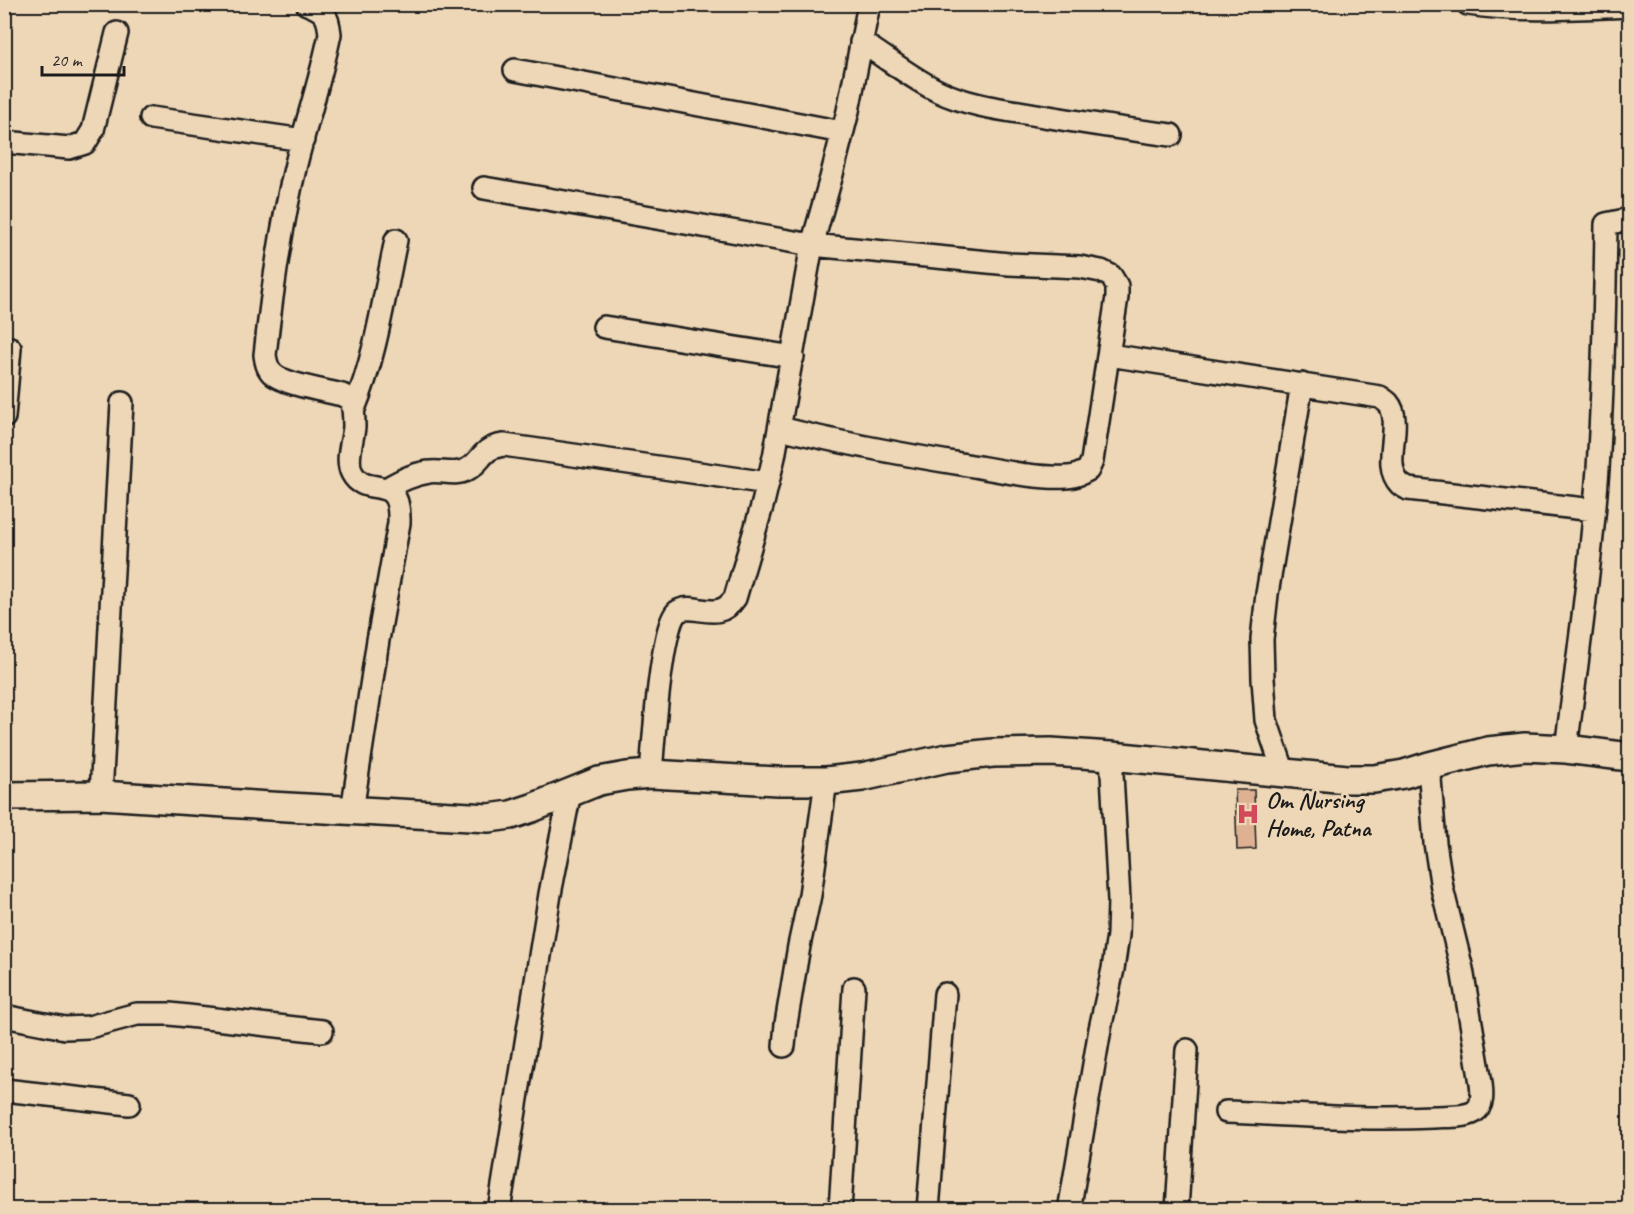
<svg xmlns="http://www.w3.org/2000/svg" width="1634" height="1214" font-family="Caveat,sans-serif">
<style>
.building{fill:#ddb192;stroke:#1c1c1c;stroke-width:1.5}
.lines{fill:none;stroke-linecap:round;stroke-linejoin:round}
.minor-casing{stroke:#1c1c1c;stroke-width:26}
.tertiary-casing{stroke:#1c1c1c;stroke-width:32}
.minor{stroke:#eed7b7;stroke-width:21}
.tertiary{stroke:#eed7b7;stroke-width:27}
.labels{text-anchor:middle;stroke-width:6;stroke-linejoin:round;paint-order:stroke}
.poi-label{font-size:24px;font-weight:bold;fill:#1c1c1c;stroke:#eed7b7;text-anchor:start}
</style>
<rect width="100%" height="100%" fill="#eed7b7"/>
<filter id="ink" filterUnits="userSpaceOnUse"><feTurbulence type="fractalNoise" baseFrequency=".0167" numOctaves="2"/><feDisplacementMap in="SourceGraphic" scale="12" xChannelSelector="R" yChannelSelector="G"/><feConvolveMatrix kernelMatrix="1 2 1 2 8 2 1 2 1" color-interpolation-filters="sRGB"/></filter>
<g filter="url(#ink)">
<path class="building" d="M1235 790H1254L1256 849 1237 850Z"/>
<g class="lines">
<g class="minor-casing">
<path id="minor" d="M307 4C325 11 328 15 330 34 321 78 307 120 296 164 281 226 272 291 265 355 266 362 267 368 272 373 282 384 327 391 342 395L351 399C354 409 354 417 354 427 353 440 345 460 352 473 366 500 401 469 399 523L378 640 352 811
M1468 4C1522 12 1575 8 1630 6
M861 42C887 58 911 78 938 91 967 105 1000 109 1031 114 1078 122 1124 129 1171 135
M515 70 842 132
M151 118 303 140
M4 142 69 148 85 143 93 130 117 33
M484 188 812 245 1009 264 1080 267 1101 271 1111 276 1117 286V297L1092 461 1088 470C1081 474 1075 477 1067 477 1035 479 993 469 961 464 900 454 840 443 780 428
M604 327 793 357
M1109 355 1380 397C1383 399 1386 401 1388 403 1405 423 1380 464 1400 484 1402 486 1405 487 1408 489L1594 510
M354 409C376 356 384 297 396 240
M4 417 10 348
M386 489C400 481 413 474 429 472 441 470 455 476 466 470 483 462 480 448 504 445L768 483
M1566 749C1578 656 1591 563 1598 469 1603 387 1605 306 1606 224L1630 219
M1284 773 1266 720 1263 679 1262 639 1267 594 1302 384
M651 774C653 748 661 625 677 612 693 600 717 625 735 598L763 503 774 457 812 245 831 178 848 111 869 4
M101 795 122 403
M4 1016 65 1028 89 1027 137 1014H170L322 1031
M784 1046 786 1024 799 946 810 895 826 781
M4 1090 129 1104
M1226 1112C1295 1115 1364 1120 1433 1117 1444 1116 1464 1118 1474 1112 1484 1106 1482 1093 1481 1083L1462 969 1442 888 1435 843 1429 766
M1070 1205 1100 1029 1113 969 1118 935 1119 900 1111 756
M499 1210 550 894 570 792
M840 1210 854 988
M928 1210 945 994
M1177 1210 1187 1050"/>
</g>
<g class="tertiary-casing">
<path id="tertiary" d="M4 796 101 795 270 806 489 818 511 815 532 808 599 781 627 776 651 774 777 781H826L862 777 947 758 993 753 1051 752 1111 756 1347 779H1374L1404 774 1429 766 1488 751 1525 747 1566 749 1630 757"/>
</g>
<use href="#minor" class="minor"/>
<use href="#tertiary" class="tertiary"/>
</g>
</g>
<defs>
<g id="hospital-bare" transform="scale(1.8)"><path d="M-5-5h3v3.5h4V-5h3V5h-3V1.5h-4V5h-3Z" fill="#d1495b" stroke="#eed7b7" stroke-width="2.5" paint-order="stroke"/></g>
</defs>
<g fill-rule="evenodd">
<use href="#hospital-bare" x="1248" y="814"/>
</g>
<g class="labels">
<g class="poi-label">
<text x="1266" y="808">Om Nursing<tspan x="1266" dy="28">Home, Patna</tspan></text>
</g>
</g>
<rect width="1634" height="1214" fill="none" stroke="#eed7b7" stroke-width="24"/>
<rect x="12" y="12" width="1610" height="1190" fill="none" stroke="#1c1c1c" stroke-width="2" filter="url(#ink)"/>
<path d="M42 66v9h82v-9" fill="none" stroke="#1c1c1c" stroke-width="3"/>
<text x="51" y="66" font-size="18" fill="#1c1c1c" stroke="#eed7b7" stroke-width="4.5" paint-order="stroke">20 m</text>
</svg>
